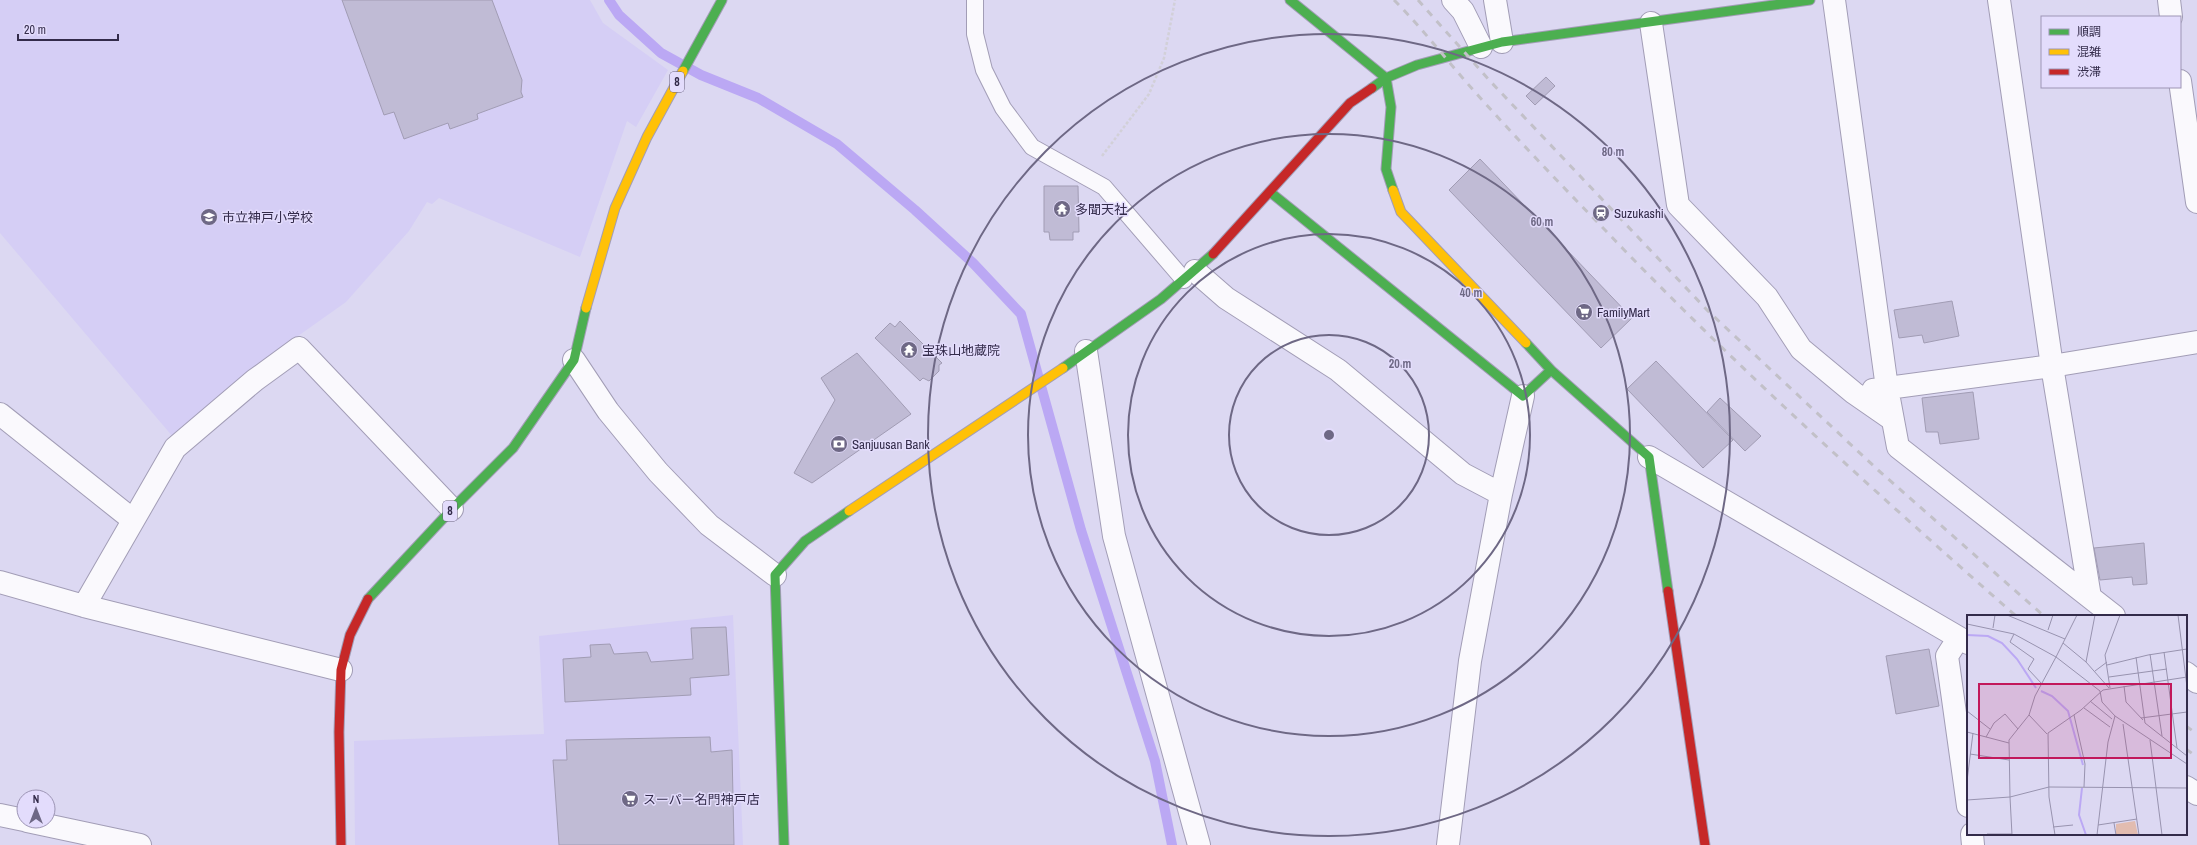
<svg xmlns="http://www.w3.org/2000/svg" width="2197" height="845" font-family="'Archivo Narrow','Noto Sans JP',sans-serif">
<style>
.built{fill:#d5cef5}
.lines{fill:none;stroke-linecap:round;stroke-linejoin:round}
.stream{stroke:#bba8f4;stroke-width:10}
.building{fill:#c0bbd5;stroke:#a19cb4}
.lane-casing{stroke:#a29db6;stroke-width:18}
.street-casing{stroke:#a29db6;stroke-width:24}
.fast-casing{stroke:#a29db6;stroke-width:11}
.slow-casing{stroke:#a29db6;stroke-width:11}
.jam-casing{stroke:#a29db6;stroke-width:11}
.path{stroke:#d2d0d8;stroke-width:2.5;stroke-dasharray:3 2;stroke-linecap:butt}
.lane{stroke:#faf9fd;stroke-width:16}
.street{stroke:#faf9fd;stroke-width:22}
.fast{stroke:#4caf50;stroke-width:9}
.slow{stroke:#ffc107;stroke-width:9}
.jam{stroke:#c62828;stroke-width:9}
.rail{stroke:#c2c0c8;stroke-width:3;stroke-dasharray:7 7;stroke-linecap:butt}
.ring{fill:none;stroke:#6e6885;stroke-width:2}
.labels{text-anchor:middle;stroke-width:3;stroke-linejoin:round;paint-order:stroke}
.shield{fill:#e3dcfc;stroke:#68607f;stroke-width:1}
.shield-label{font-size:12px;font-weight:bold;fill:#332b4a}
.poi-label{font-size:13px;fill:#332b4a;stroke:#e3dcfc;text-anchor:start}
.inset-river{fill:none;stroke:#bba8f4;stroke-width:2}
.inset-road{fill:none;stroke:#9893af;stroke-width:1}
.view{fill:#c2185b;fill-opacity:0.15;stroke:#c2185b;stroke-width:2}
.inset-edge{fill:none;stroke:#332b4a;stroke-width:2}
.centre{fill:#6e6885;stroke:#e3dcfc;stroke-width:2}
.ring-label{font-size:12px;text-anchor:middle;font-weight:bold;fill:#6e6885;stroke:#e3dcfc;stroke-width:3;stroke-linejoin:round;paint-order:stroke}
</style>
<rect width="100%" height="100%" fill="#dcd8f2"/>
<path class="built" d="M0 0H590L603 23 668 70 636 127 627 121 580 257 439 198 432 204 427 202 409 231 346 302 274 353 173 437 0 233Z
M733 615 743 845H355L354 741 544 734 539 636Z"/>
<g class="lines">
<path class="stream" d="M609 0 619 15 661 53 701 75 758 98 837 144 915 210 973 263 1021 314 1081 530 1155 761 1172 845"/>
</g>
<path class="building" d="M342 0H492L522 80 521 92 523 97 477 114 478 119 450 129 448 123 404 139 394 112 384 115Z
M1546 77 1555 86 1535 105 1526 96Z
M1480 159 1632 318 1601 348 1449 190Z
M1044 186H1078L1079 232H1073V240H1050L1049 232H1044Z
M1952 301 1959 336 1924 343 1922 335 1899 338 1894 310Z
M900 321 942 363 939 365V371L929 381 923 378 920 381 875 338 890 323 895 327Z
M857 353 911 414 812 483 794 473 835 400 821 378Z
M1656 361 1733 440 1703 468 1627 389Z
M1973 392 1979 439 1940 444 1938 432H1926L1922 398Z
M1720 398 1761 436 1745 451 1707 412Z
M2144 543 2147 584 2133 585 2132 577 2100 580 2094 548Z
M726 627 729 675 690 678 691 695 565 702 563 659 591 657 590 645 610 644 614 654 647 652 651 662 693 659 691 628Z
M1929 649 1939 706 1896 714 1886 656Z
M710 737 711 752 732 750 734 845H559L553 760H567L566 740Z"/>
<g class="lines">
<g class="lane-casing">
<path id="lane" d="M975 0V34L984 70 1003 108 1032 147 1104 187 1184 280"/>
</g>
<g class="street-casing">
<path id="street" d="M1453 0 1463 11 1481 47
M1495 0 1502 42
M1834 0 1887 388 1898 447 2114 616
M1999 0 2052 366 2090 597
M2169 0 2171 17
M1651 23 1678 205 1767 297 1801 349 1854 393 1893 420
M2180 81 2197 202
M1195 271 1226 298 1338 370 1463 474 1501 494
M1086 351 1114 536 1199 845
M574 360 608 411 658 472 709 525 775 575
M1873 390 2052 366 2197 342
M0 414 133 520
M1649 457 1968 643
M0 582 84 606 341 670
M84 606 175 448 255 380 299 348 452 509
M1958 639 1947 656 1968 806
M2186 673 2197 682
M2186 787 2197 794
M0 815 24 820
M27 821 140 845
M1972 834 1973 845
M1448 845 1470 661 1501 494 1523 396"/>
</g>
<g class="fast-casing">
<path id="fast" d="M1290 0 1386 78 1391 107 1386 169 1393 190
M683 71 722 0
M1372 88 1386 78 1417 65 1502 42 1810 0
M1270 192 1523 396 1551 370 1526 343
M1063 368 1161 299 1213 254
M1551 370 1649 457 1668 591
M368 599 452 509 513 448 574 360 586 308
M784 845 775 575 805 541 849 511"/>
</g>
<g class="slow-casing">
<path id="slow" d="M1393 190 1401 212 1526 343
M586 308 615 208 647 137 683 71
M849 511 1063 368"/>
</g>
<g class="jam-casing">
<path id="jam" d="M1213 254 1350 103 1372 88
M1668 591 1705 845
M341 845 339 732 341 670 350 635 368 599"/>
</g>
<path class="path" d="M1102 156 1149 94 1164 58 1175 0"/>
<use href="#lane" class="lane"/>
<use href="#street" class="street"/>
<use href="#fast" class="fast"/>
<use href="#slow" class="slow"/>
<use href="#jam" class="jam"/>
<path class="rail" d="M1394 0C1423 29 1448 62 1475 92 1517 139 1561 185 1605 230 1735 366 1875 492 2016 616
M1418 0 1490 81 1708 311 1878 470 2044 616
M2186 726 2197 734
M2186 749 2197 757"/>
</g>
<g class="ring">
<circle cx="1329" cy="435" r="100"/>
<circle cx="1329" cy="435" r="201"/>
<circle cx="1329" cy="435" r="301"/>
<circle cx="1329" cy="435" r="401"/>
</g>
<defs>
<g id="temple-disc" transform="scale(0.9)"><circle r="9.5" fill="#6e6885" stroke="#e3dcfc"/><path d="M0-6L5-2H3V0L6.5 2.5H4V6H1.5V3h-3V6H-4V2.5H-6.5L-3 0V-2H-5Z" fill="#fff"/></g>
<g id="station-disc" transform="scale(0.9)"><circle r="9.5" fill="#6e6885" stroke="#e3dcfc"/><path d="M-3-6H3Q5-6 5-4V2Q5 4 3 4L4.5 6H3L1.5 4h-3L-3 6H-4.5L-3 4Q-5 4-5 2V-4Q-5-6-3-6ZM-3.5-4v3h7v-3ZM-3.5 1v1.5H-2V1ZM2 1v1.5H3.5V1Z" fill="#fff"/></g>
<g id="school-disc" transform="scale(0.9)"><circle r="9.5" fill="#6e6885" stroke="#e3dcfc"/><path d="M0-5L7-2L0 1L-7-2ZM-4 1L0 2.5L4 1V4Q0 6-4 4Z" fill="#fff"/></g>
<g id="supermarket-disc" transform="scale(0.9)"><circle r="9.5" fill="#6e6885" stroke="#e3dcfc"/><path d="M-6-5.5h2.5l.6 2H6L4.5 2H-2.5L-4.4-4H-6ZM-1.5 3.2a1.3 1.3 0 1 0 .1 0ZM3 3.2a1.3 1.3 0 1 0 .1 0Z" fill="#fff"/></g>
<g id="bank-disc" transform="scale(0.9)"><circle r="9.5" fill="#6e6885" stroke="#e3dcfc"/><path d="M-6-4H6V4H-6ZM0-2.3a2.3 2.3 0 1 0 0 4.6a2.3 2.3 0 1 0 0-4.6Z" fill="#fff"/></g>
</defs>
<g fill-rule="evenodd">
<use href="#temple-disc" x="1062" y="209"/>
<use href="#station-disc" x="1601" y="213"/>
<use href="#school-disc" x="209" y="217"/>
<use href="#supermarket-disc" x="1584" y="312"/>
<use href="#temple-disc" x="909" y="350"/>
<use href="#bank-disc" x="839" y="444"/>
<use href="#supermarket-disc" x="630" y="799"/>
</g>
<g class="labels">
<g class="shield">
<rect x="670" y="72" width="14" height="20" rx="3"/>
<rect x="443" y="501" width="14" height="20" rx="3"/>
</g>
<g class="shield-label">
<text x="677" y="86">8</text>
<text x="450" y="515">8</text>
</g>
<g class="poi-label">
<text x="1075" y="214">多聞天社</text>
<text x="1614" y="218">Suzukashi</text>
<text x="222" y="222">市立神戸小学校</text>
<text x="1597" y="317">FamilyMart</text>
<text x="922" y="355">宝珠山地蔵院</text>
<text x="852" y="449">Sanjuusan Bank</text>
<text x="643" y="804">スーパー名門神戸店</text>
</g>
</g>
<g transform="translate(1967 615)">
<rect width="220" height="220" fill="#dcd8f2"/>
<path d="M168 206 171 220H149V209Z" fill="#e2bcb0"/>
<path class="inset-river" d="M0 20 21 21 35 28 50 44 69 73M74 76 85 81 101 96 116 150M115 173 112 200 119 220"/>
<path class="inset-road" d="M40 0 98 24M110 0 89 42 133 76 135 87 148 101 141 127 130 220M211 0 220 72M0 9 47 19 89 42 68 81 62 100 42 125 43 182 82 172 220 173M26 13 28 0M81 15 86 0M47 19 43 27 67 44 61 54 75 69M96 28 119 47 142 73M197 37 210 133M183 39 195 121M169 42 178 108 220 141M119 47 128 0M140 50 181 40 220 34M128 56 140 47M142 62 200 54M157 71 159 87 176 105M143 73 138 40 153 0M123 86 145 104M117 93 143 112M0 96 23 114M62 100 80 119M107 100 118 149 117 172M148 101 220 149M174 103 220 97M156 109 172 220M0 117 42 128M19 122 27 108 38 99 51 114M183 125 195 220M3 139 42 145M0 166 6 118M0 185 43 182 45 220M147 208 149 220M131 210 170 204M86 212 106 210M20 219H45M88 220 82 182 81 118 114 95 136 75 220 62"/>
<path class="view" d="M12 69H204V143H12Z"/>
<rect width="220" height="220" class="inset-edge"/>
</g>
<circle cx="1329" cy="435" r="6" class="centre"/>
<g class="ring-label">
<text x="1613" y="156">80 m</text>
<text x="1542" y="226">60 m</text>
<text x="1471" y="297">40 m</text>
<text x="1400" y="368">20 m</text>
</g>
<rect x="2041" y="16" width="140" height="72" fill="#e3dcfc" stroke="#9d95b5"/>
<rect x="2049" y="29" width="20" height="6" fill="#4caf50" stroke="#9d95b5"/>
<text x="2077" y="36" font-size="12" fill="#332b4a">順調</text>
<rect x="2049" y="49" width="20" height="6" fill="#ffc107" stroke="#9d95b5"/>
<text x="2077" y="56" font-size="12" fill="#332b4a">混雑</text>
<rect x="2049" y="69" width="20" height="6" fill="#c62828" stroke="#9d95b5"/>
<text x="2077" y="76" font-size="12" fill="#332b4a">渋滞</text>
<g transform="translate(36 809)"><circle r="19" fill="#e3dcfc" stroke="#9d95b5"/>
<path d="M0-3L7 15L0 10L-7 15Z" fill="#6e6885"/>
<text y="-6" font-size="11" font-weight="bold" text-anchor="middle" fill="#332b4a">N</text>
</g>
<path d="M18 34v6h100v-6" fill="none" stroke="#332b4a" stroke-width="2"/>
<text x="24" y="34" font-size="12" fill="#332b4a" stroke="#e3dcfc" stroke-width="3" paint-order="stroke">20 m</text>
</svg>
